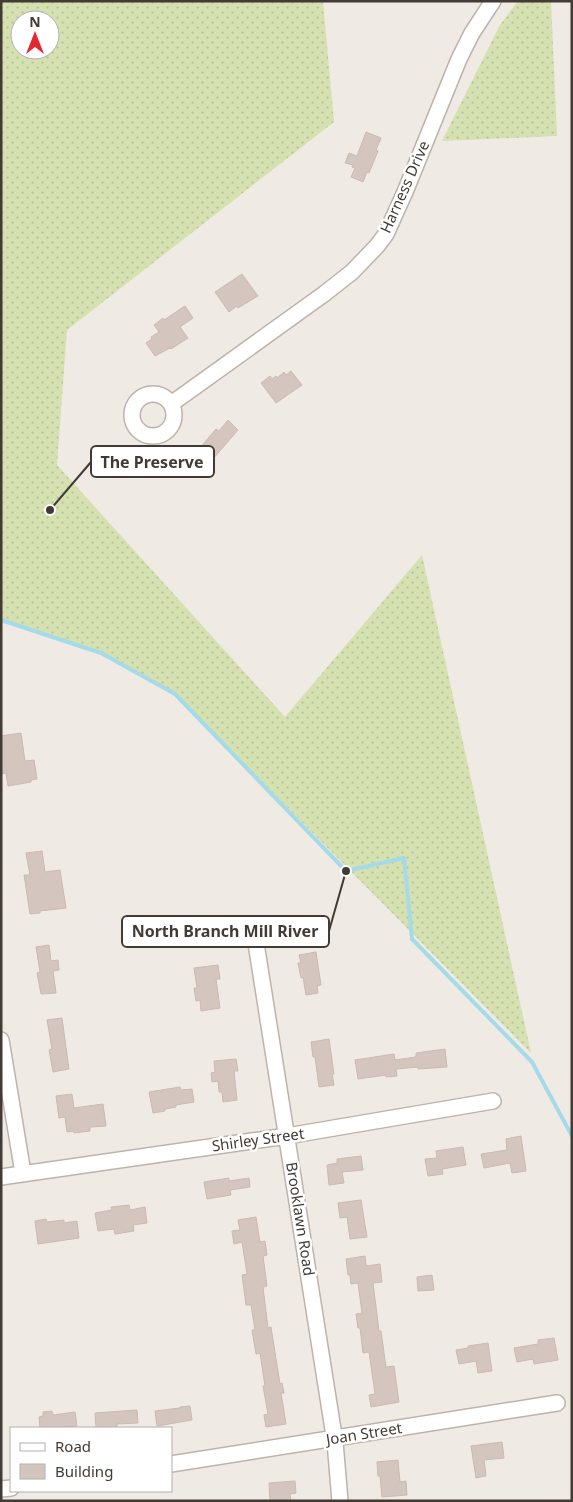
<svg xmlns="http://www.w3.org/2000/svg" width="573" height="1502" font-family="'Noto Sans',sans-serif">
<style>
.grass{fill:url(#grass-dots);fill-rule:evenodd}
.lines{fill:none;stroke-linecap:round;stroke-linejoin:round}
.stream{stroke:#a5dbe8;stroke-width:4}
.building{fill:#d4c6be;stroke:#cbbaaf}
.street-casing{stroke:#beb3ab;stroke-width:18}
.street{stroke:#fff;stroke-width:15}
.labels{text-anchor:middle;stroke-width:5;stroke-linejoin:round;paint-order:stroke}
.street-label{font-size:15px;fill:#423a35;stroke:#fff}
.leader{fill:none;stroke:#423a35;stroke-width:2}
.callout-dot{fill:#423a35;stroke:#fff;stroke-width:2}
.callout{fill:#fff;stroke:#423a35;stroke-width:2}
.callout-label{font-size:16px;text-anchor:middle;font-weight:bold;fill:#423a35}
</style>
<defs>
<pattern id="grass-dots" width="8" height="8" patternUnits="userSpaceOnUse" patternTransform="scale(1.25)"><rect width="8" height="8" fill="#d5e1b0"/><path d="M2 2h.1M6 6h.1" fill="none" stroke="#b8c298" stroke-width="1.8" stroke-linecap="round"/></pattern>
</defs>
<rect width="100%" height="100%" fill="#f0eae4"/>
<path class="grass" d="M1 1H323L334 122 67 330 57 465 285 717 422 555 531 1053 175 694 101 653 1 620ZM20 20H50V50H20Z
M518 1H551L557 136 442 141 500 25Z"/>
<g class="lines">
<path class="stream" d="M1 620 101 653 175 694 346 871 404 858 412 939 532 1062 572 1136"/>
</g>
<path class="building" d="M366 132 381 138 376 150 378 151 369 173 367 172 363 182 351 177 355 168 352 167 353 165 345 163 349 153 357 156Z
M242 274 258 296 238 308 237 306 229 312 215 292Z
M185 306 193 318 180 327 188 338 171 349 170 348 155 356 146 343 152 339 151 337 159 332 154 325 163 318 164 320Z
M291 371 302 385 276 403 261 383 270 376 272 379 276 376 277 378 284 372 286 375Z
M228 420 238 430 212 460 199 449 216 429 219 431Z
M21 733 25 761 34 760 37 779 31 780V782L8 786 6 773 1 774V736Z
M42 851 45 872 60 870 66 908 40 911V913L30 914 24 875H30L26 853Z
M49 945 51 961 58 960 59 970 53 971 56 993 41 994 37 973 40 972 36 947Z
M316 952 321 985 317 986 318 993 306 995 303 977 301 978 298 963H301L299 955Z
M218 965 220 979H216L220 1008 201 1011 200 1000 196 1001 194 988H197L194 968Z
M62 1018 69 1069 53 1072 49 1050 52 1049 47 1020Z
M329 1039 334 1074H332L334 1085 319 1087 315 1057H313L311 1042Z
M445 1049 447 1067 418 1069V1067L396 1069 397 1076 386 1077V1075L358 1079 355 1060 394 1054 395 1060 416 1057V1053Z
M236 1059 238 1071H234L237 1100 223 1102 222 1092H219L218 1081 212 1082 211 1073 215 1072 214 1061Z
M180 1087 181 1090 192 1089 194 1102 176 1105V1107L165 1109V1111L153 1113 149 1092Z
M72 1094 74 1108 103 1104 106 1126 90 1127V1131L74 1133V1131L67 1132 65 1117 59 1118 56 1096Z
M521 1136 526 1171 512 1173 510 1163 484 1168 481 1154 507 1150 506 1139Z
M463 1147 466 1165 442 1169 443 1174 428 1176 425 1159 437 1158 436 1151Z
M361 1156 363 1170 342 1172 344 1183 329 1185 327 1165 337 1163V1159Z
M229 1178V1181L249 1178 250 1187 230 1190 231 1195 207 1199 204 1182Z
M361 1200 367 1237 350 1239 347 1217 340 1218 338 1203Z
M129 1205 130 1210 145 1207 147 1223 133 1225 134 1231 115 1234 114 1229 98 1231 95 1213 112 1210 111 1207Z
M256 1217 260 1242 265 1241 267 1255 263 1256 267 1286 263 1287 268 1328 271 1327 280 1384 282 1383 284 1393H281L286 1424 266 1427 264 1415 268 1414 263 1386H265L260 1353 256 1354 252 1330H255L251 1305H246L242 1275 247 1274 242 1242 234 1244 232 1231 240 1230 238 1220Z
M46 1219 47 1222 64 1220V1223L77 1221 79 1238 38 1244 35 1221Z
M365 1256 366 1266 380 1264 382 1282 373 1283 379 1331H381L386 1367 394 1366 399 1402 371 1407 369 1395 375 1394 369 1352 363 1353 360 1328H358L356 1314 362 1313 358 1283 351 1284 350 1275H348L346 1259Z
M432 1275 434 1290 418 1291 417 1277Z
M554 1338 558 1360 534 1364 533 1359 517 1362 514 1348 538 1344V1340Z
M488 1343 492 1371 478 1373 476 1361 459 1364 456 1350 468 1348V1346Z
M190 1406 192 1420 157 1426 155 1411 180 1408V1407Z
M137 1410 138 1423 117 1424V1427L96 1428 95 1413Z
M52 1411 53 1415 75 1412 77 1426 61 1428H40L39 1417 43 1416V1412Z
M502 1442 504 1458 484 1460 486 1476 476 1478 471 1446Z
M398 1460 400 1482 406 1481 407 1495 382 1497 380 1476H378L377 1462Z
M295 1481 296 1493 290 1494 291 1501H270L269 1483Z"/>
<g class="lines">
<g class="street-casing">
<path id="street" d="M132 415a21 21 0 1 1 42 0a21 21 0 1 1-42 0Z
M171 404 324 294 352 272 377 246 386 234 405 192 459 59 472 33 493 1
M255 937 335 1442 340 1501
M1 1040 23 1173
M1 1177 287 1136 493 1101
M171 1464 557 1403
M1 1489 11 1488"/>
</g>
<use href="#street" class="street"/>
</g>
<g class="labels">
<g class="street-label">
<text transform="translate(405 187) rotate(-66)" y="5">Harness Drive</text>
<text transform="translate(258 1140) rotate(-8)" y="5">Shirley Street</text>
<text transform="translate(300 1219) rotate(81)" y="5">Brooklawn Road</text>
<text transform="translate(364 1434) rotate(-9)" y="5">Joan Street</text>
</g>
</g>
<path class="leader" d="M50 510L91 462M346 871L329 931"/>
<g class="callout-dot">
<circle cx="50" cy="510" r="5"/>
<circle cx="346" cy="871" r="5"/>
</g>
<g class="callout">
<rect x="91" y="446" width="123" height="31" rx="5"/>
<rect x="122" y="916" width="207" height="31" rx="5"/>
</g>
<g class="callout-label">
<text x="152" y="468">The Preserve</text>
<text x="225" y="937">North Branch Mill River</text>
</g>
<rect width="573" height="1502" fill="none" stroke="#423a35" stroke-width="5"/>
<rect x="10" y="1427" width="162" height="65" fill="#ffffff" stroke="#b3b0ae"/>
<rect x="20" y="1443" width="25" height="8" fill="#ffffff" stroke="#b3b0ae"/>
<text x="55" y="1452" font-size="15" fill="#423a35">Road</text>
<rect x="20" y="1464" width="25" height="15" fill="#d4c6be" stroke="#b3b0ae"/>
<text x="55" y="1477" font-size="15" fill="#423a35">Building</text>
<g transform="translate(35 35)"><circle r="24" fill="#ffffff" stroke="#b3b0ae"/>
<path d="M0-4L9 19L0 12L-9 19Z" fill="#e62631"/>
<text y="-8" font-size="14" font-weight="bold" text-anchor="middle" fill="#423a35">N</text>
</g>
</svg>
